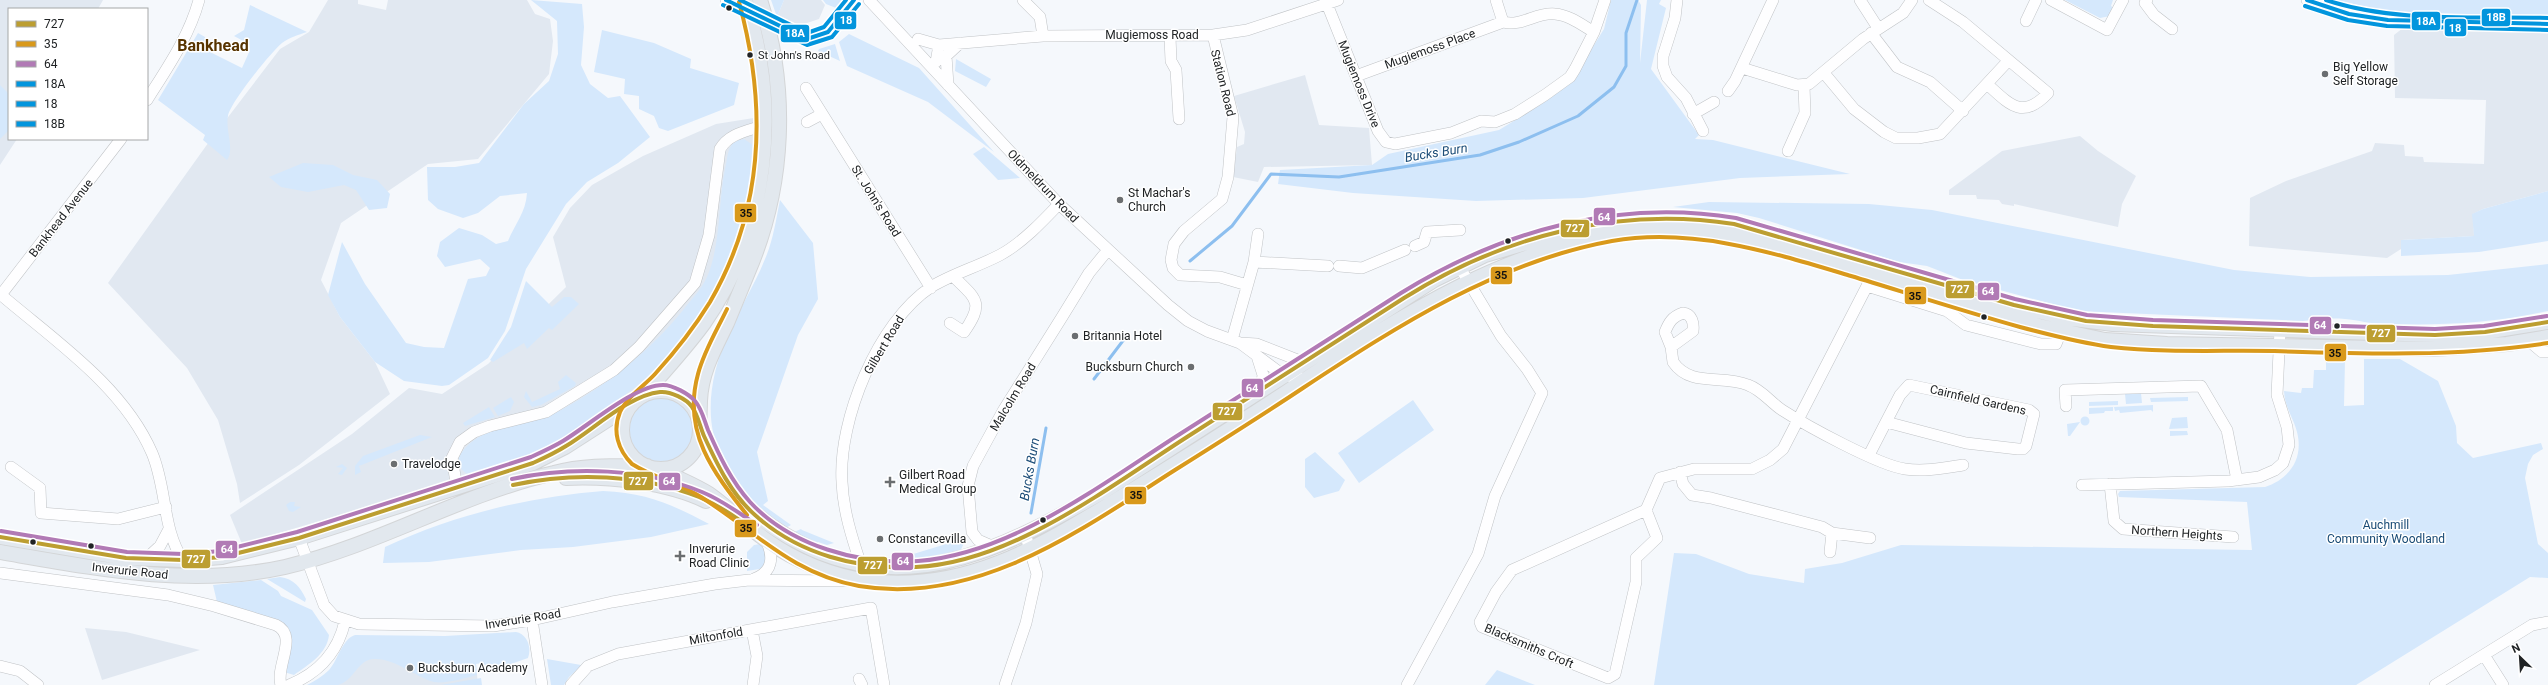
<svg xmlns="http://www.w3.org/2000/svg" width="2548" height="685" font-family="Roboto,sans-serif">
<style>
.built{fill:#e1e8f1}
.green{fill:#d5e8fc}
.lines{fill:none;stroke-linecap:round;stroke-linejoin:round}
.stream{stroke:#8dbfef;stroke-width:3}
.minor-tunnel{stroke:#cacdd1;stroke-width:11;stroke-dasharray:11 5.5;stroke-linecap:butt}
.minor-casing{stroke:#c0c3c6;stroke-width:12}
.major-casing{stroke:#d3d5d7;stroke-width:16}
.minor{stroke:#fefeff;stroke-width:11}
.major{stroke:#e2e8ee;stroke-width:14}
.bus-1-casing{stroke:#fff;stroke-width:7}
.bus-2-casing{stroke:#fff;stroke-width:7}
.bus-3-casing{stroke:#fff;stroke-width:7}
.bus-4-casing{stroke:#fff;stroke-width:7}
.bus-5-casing{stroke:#fff;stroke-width:7}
.bus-6-casing{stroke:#fff;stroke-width:7}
.bus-1{stroke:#bc9e31;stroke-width:4}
.bus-2{stroke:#d9991b;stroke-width:4}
.bus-3{stroke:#b17ab5;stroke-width:4}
.bus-4{stroke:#0295dd;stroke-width:4}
.bus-5{stroke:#0295dd;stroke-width:4}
.bus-6{stroke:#0295dd;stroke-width:4}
.bus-dot{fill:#202325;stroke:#fff;stroke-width:1.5}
.poi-dot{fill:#6b6e70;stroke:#fff;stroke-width:1.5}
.labels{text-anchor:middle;stroke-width:3;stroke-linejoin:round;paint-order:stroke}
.bus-label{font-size:11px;fill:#202325;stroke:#fff;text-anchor:start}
.street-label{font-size:12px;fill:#202325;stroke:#fff}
.poi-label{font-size:12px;fill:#202325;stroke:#fff;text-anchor:start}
.park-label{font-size:12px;fill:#174974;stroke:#fff}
.water-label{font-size:13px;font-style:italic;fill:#1d4e79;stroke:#fff}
.district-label{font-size:16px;font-weight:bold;fill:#583400;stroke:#fff}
.line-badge{stroke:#fff;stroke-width:1.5}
.badge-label{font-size:11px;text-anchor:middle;font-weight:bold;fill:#fff}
.pale-badge-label{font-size:11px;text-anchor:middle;font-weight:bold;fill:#111}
</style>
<rect width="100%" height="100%" fill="#f5f8fc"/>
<path class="built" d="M0 0H103L98 9H9V139H17L0 165Z
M328 0H358V4L386 10 388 0H527L535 14 550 19 553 41 549 74 478 159 428 164 341 223 321 280 340 317 375 362 390 394 299 465 240 503 237 484 218 420 187 368 108 283 206 146 280 49 309 32Z
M784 0H821L825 5 819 19 795 27 777 17Z
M2403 28 2548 30V191L2483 209 2473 214 2474 236 2401 240V249L2387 258 2249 246 2250 198 2286 181 2372 151 2375 143 2404 145 2405 156 2423 157 2424 162 2484 164 2486 100 2395 98 2394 35Z
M1305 75 1319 125 1369 128 1372 165 1264 167 1258 182 1233 177 1237 147 1244 144 1245 132 1234 96Z
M760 117 757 179 735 255 708 309 652 376 644 384 606 413 545 454 242 544 230 515 352 434 409 388 442 394 488 364 566 287 553 237 570 208 592 185 643 156 716 124Z
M2080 136 2098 151 2136 176 2122 204 2118 227 2014 204V206L2002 204 1999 200 1977 199 1976 195H1949V190L2002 151Z
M85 628 126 632 200 650 102 680Z
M357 648 476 664 478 685H323Z"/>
<path class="green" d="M531 0 582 4 584 27 581 65 590 84 608 98 620 96 650 137 618 163 587 182 566 204 526 269 505 331 488 358 449 385 442 386 404 381 375 362 340 317 328 295 342 242 365 284 406 343 424 347 444 348 468 279 486 276 490 268 480 259 445 267 437 256 440 242 459 228 482 235 496 244 508 241C515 224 526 212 527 193L500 196 478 213 463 218 438 209 428 200 427 167H455L479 163 524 104 549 81 558 54 557 21Z
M771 0H784L777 17Z
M823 0H844L836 8 826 4Z
M1611 0H1638L1641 5 1640 63 1647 0H1661L1659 4 1666 8 1651 69 1699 135 1695 139 1713 140 1850 174 1740 178 1583 198 1476 201 1353 193 1278 184 1280 170 1372 165 1388 154 1499 130 1543 103 1579 69 1604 29Z
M2065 0H2113L2111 6 2115 9 2110 16 2100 18Z
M2335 0H2548V17L2390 12Z
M250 5 307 32C298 35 290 37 282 43 271 52 230 103 228 116 225 129 235 150 227 160L203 140 205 135 158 100 198 33 205 37 207 42 204 49 242 68 250 50 249 44 234 36 244 30Z
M602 30 654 43 691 59 690 68 739 83 734 105 668 131 659 128 654 116 639 109V96L624 94 625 79 594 72Z
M849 34 919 68 994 152 928 102 847 66 839 42Z
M835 44 840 61 818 51 819 49Z
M956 59 991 79 986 87 955 71Z
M0 85 9 94V130L0 139Z
M744 139 756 147C753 227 718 310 660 366 641 384 619 399 598 414 581 426 565 441 546 451 524 462 498 468 475 476 464 475 458 468 459 457 479 421 530 428 561 410 609 384 650 351 684 309 692 298 702 289 707 277 721 244 718 204 725 169 727 162 727 152 731 146 734 141 739 140 744 139Z
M984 147 1020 178 998 180 973 154Z
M303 163 333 165 353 175 377 180 390 194 387 208 369 210 356 190 344 185 308 192 281 187 269 177Z
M2548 191V241L2479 252 2401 256V240L2474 236 2472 214 2483 209Z
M780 200 813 243 818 299 798 335 757 452 768 501 763 505 791 525 784 529C710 476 692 413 730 330 741 306 755 284 765 259 773 241 776 220 780 200Z
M1709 202 1869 204 1932 210 2234 270 2310 277 2448 275 2548 264V311C2494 323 2440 326 2384 324 2371 324 2358 320 2345 319 2331 318 2317 319 2303 321L2078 311 1963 280 1927 266 1899 262 1759 218 1737 213 1673 207Z
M526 281 552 307 564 297H571L579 304 552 330 549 328 527 349 524 343 493 362 490 360 511 327Z
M2364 359H2400L2438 381 2456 426 2457 443 2473 458 2541 443 2543 449 2533 455 2528 464 2525 478 2538 544 2548 553V578L2530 577 2356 685H1654L1674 553 1696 554 1749 574 1804 583 1805 569 1842 563 1901 545 2252 550 2247 502 2119 497 2118 494 2120 491 2265 487C2289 479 2304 459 2297 432 2293 417 2285 408 2284 391L2301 393 2302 388H2313L2314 370H2326V360H2345L2344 406 2364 405Z
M566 375 576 383 575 386 541 405 532 407 524 397 526 391 532 402 560 389 558 382Z
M2141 393 2142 403 2126 404 2125 394Z
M511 397 514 402 510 411 498 416 493 408Z
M2188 397V401L2151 402 2150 398Z
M628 431a33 33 0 1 1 66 0a33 33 0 1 1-66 0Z
M1413 400 1434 430 1359 483 1338 453Z
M2118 401V405L2089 406V402Z
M2153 405V412L2151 410 2120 413 2119 410 2115 411 2114 407Z
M489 407 495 417 465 426 463 423Z
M2113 407V411H2105L2104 413 2089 414V408Z
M2080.5 421a4.5 4.5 0 1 1 9 0a4.5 4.5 0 1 1-9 0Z
M2187 417 2188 428 2169 429 2172 418Z
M2080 422 2070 436H2068L2067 424Z
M2170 431H2187L2188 435 2170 436Z
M420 435 432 437 359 466 361 472 355 475V466L363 456Z
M1315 452 1345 480 1339 491 1314 498 1305 487V459Z
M342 464 347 468 342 475 338 474 343 468 336 467Z
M603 491C647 493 671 504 709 524L651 537 573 547 521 550 429 562 383 563 385 547C453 515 528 497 603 491Z
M290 502H295L294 506 301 507 293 512 289 511 286 505Z
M801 529 802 530 834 543 827 545 818 542 817 546 792 533Z
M966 538 960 552 915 561 910 555Z
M760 544 767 552 765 568 747 571V552L754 545Z
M900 556 899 562 870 559Z
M280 577C294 579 300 587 306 599L305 602 267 579Z
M261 580 278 591 281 596 312 610 329 635C327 654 308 665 294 675L284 672 290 634 217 602 213 585Z
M516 632C527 634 532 647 528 658L491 671 482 663 476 664 477 675C465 678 446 684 434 682 415 677 395 658 374 659 358 659 354 681 338 685 329 685 317 685 307 685 315 681 323 676 329 670 338 660 342 639 355 635L445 636Z
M547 659 581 665 580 667 569 677 564 685H551Z
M1497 670 1535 685H1485Z
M481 678 482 685H441Z"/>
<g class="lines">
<path class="stream" d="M1190 261 1232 226 1271 174 1339 177 1480 155 1519 142 1578 116 1614 87 1626 66V33L1637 0
M1094 379 1125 338
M1031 513 1046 428"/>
<path class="minor-tunnel" d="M732 3 780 28"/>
<g class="minor-casing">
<path id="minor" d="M726 0 732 3
M869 0 1059 204 1168 305 1188 321 1207 331 1240 343 1257 344 1303 362
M1023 0 1040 17 1043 36
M1496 0 1503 22
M1677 0 1675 18 1663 56V66L1667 77 1686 98 1703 131
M1860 0 1878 28
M1929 0 1963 22 2048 93C2023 120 2010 105 1988 85
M2051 0 2107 30 2123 0
M2147 0 2145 3 2154 15 2172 29
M2307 0 2349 14 2388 20 2548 24
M1327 4 1378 131 1386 142 1395 144 1451 133 1481 121 1495 122 1515 114 1545 95 1570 77 1575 69 1594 32 1605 0
M2026 21 2036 0
M780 28C787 31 795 36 802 38 826 45 844 16 854 0
M1871 33 1897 67 1930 82 1963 111
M1213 35 1233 117 1228 177 1222 199 1184 231 1174 244 1171 260 1173 268 1180 275 1220 277 1247 285
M1170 37 1171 61 1176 70 1179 119
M918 39 939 45 1043 36 1213 35 1247 30 1338 0
M936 62 939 45
M1742 68 1797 85 1809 84 1863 39 1903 13 1912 0
M1824 73 1854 109 1884 132 1896 138H1918L1940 134 2008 61
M1356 76 1503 22C1522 27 1536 12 1555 14 1569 15 1582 25 1594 32
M948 85 946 56 960 43
M806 88 931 288
M1728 91 1735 81 1773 0
M147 100C167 68 189 37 199 0
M1693 114 1714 102
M807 122 822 114
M1788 151 1805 113 1804 86
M1415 246 1424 242 1427 232 1460 230
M1254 262 1328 266
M1339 266 1362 268 1405 250
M1867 286 1947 311 1966 325 2041 344H2056L2064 324
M0 294C55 341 123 386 152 453 167 488 162 529 183 560
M0 296 121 139
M1683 313C1692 314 1694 323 1693 331L1671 347 1665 332C1669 322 1672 317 1683 313Z
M950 323 964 332C985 302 976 299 953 276
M1232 340 1254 262 1258 234
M2529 341 2542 352H2548
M1240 343 1283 375 1306 379
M1671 347 1673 362C1691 388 1722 374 1748 385 1762 390 1770 402 1782 410 1807 426 1878 465 1905 469 1924 472 1944 468 1963 465
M1257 356 1263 375 1261 390
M1909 385 2029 410 2034 414 2026 446 2023 449H2018L1966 443 1886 422 1900 395Z
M2066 406 2065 390 2201 386 2227 430 2237 480
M1869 455 1886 422
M11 467 40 488 41 513 118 519 166 507
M1680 472 1683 484 1692 495 1711 498 1822 527 1832 533 1870 538
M2110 484 2114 521 2123 529 2233 537
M2082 485 2228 481 2259 477 2275 470 2283 463 2289 445 2287 427 2277 395 2280 330
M457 488 452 458 460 442 474 432 490 426 546 412 614 370 639 347 695 283 709 235 720 149C729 133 748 131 765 125
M1646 510 1512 570 1496 592 1480 622 1482 627 1608 678 1615 674 1636 582V558L1657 538 1646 510 1660 478 1694 469H1752L1770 460 1783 449 1867 286 1873 268
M299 538 324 605 334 616 359 624 493 626 532 620 612 602 715 584 749 580 847 581
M994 547 978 540 972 532 968 486 973 466 1003 411 1062 317 1089 273 1107 251
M1830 552 1832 533
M146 559 160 546 169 529
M861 565C852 538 843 510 842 482 838 420 878 322 931 287 952 274 977 267 1000 255 1022 243 1042 222 1059 204
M0 573 168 595 214 606 276 625C299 636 275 666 281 685
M754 579C773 572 774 557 766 540
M532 620 542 685
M752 630 757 656 753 685
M2484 655 2503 685
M0 666 20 671 38 685
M859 679 862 685
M289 685C319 673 338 652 345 621
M571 685 588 666 618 654 871 608 884 685
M1005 685 1026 623 1037 574 1025 533
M1407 685 1478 554 1495 496 1542 393 1527 369 1501 336 1459 266
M2435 685 2532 625 2548 622"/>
</g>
<g class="major-casing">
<path id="major" d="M760 0C789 88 785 186 748 272 741 289 734 306 727 323 715 348 701 372 700 401 700 408 699 417 700 424 701 431 706 438 709 445 719 467 728 486 745 504 764 524 788 538 814 550 917 595 1011 544 1101 493L1434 280 1485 255 1567 231 1641 219 1695 218 1734 224 2014 305 2066 318 2113 324 2435 335 2485 332 2548 322
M622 430a39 39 0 1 1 78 0a39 39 0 1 1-78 0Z
M644 395C664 371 686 348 704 323 769 230 780 106 745 0
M660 469C676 478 693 484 709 494 729 508 746 526 766 540 795 561 832 576 868 581 964 593 1039 547 1118 499 1175 464 1232 428 1288 391 1400 316 1516 239 1653 230 1688 228 1723 234 1756 242L2039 326 2105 340 2167 344 2433 349 2507 344 2548 337
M566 478C609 476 667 482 706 501
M0 537 126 558 183 560 222 557 299 538 533 463 565 447 632 404
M0 552C93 568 191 588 285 567 378 545 461 494 554 473 584 465 615 466 647 466"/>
</g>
<use href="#minor" class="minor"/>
<use href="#major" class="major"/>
<g class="bus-1-casing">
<path id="bus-1" d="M513 485C573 472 641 474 699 497 718 505 736 517 753 530
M0 537 126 558 183 560 222 557 299 538 533 463C544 458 555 453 566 446 593 430 629 395 660 392 670 391 687 399 692 407 698 415 700 427 704 436 717 464 731 494 755 515 798 554 858 570 916 567 1011 563 1109 487 1187 437 1260 390 1332 344 1404 298 1503 236 1617 206 1734 224L2014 305 2086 321 2153 326 2435 335 2485 332 2548 322"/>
</g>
<g class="bus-2-casing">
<path id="bus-2" d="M739 2C767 105 765 207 710 302 694 328 675 352 655 374 644 386 627 397 620 412 612 431 618 450 632 464 654 478 679 483 701 497 755 531 792 574 859 586 977 606 1081 530 1175 470 1218 443 1261 416 1303 388 1399 325 1497 262 1612 241 1693 227 1774 253 1851 276 1907 293 1963 311 2020 327 2050 335 2080 343 2111 347 2165 353 2220 350 2274 351 2366 354 2457 357 2548 343
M727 309C717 330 704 351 698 374 682 432 713 472 747 515"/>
</g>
<g class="bus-3-casing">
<path id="bus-3" d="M512 479C572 466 644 468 702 492 722 500 739 513 757 525
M1 531 127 552 183 554 221 551 297 532 531 457C542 452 553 447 563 441 588 426 635 385 663 385 673 385 689 394 695 401 702 409 704 420 708 430 719 455 731 481 750 502 791 546 859 565 918 561 1012 554 1103 483 1180 434 1254 387 1327 340 1401 293 1501 231 1618 198 1736 218L2015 299 2087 315 2153 320 2435 329 2484 326 2547 316"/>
</g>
<g class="bus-4-casing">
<path id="bus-4" d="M726 0 807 39 828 32 854 0
M2307 0 2349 14 2388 20 2548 24"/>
</g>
<g class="bus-5-casing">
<path id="bus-5" d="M723 5 807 45 832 37 859 4
M2305 6 2348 20 2387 26 2548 30"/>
</g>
<g class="bus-6-casing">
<path id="bus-6" d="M740 0 807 33 824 27 846 0
M2326 0C2395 23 2476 16 2548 18"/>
</g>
<use href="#bus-1" class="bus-1"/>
<use href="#bus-2" class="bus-2"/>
<use href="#bus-3" class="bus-3"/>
<use href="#bus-4" class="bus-4"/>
<use href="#bus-5" class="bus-5"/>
<use href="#bus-6" class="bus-6"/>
</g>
<g class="bus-dot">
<circle cx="729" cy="8" r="3.5"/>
<circle cx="750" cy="55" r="3.5"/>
<circle cx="1508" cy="241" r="3.5"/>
<circle cx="1984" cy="317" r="3.5"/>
<circle cx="2337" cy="326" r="3.5"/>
<circle cx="1043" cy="520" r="3.5"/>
<circle cx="33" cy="542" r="3.5"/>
<circle cx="91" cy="546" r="3.5"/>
</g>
<g class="poi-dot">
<circle cx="2325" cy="74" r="4"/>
<circle cx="1120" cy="200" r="4"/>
<circle cx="1075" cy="336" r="4"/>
<circle cx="1191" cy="367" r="4"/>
<circle cx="394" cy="464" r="4"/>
<path d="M888 476h4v4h4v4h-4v4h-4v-4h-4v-4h4z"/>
<circle cx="880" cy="539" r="4"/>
<path d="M678 550h4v4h4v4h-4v4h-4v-4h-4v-4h4z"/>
<circle cx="410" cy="668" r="4"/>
</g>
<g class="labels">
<g class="bus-label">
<text x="758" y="59">St John's Road</text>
</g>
<g class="street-label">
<text x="1152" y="39">Mugiemoss Road</text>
<text transform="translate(1430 49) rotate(-20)" y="4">Mugiemoss Place</text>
<text transform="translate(1223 83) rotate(76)" y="4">Station Road</text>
<text transform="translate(1359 84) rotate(68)" y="4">Mugiemoss Drive</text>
<text transform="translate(1043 186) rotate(46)" y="4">Oldmeldrum Road</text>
<text transform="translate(876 201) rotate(58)" y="4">St. John's Road</text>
<text transform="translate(61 218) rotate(-52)" y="4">Bankhead Avenue</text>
<text transform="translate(884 345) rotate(-59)" y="4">Gilbert Road</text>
<text transform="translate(1013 397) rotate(-59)" y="4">Malcolm Road</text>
<text transform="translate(1978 400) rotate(13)" y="4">Cairnfield Gardens</text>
<text transform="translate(2177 533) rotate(4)" y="4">Northern Heights</text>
<text transform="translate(130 571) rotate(6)" y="4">Inverurie Road</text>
<text transform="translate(523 619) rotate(-9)" y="4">Inverurie Road</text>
<text transform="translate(716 636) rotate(-10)" y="4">Miltonfold</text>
<text transform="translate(1529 646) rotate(23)" y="4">Blacksmiths Croft</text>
</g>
<g class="poi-label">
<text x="2333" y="71">Big Yellow<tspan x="2333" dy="14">Self Storage</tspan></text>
<text x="1128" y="197">St Machar's<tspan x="1128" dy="14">Church</tspan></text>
<text x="1083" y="340">Britannia Hotel</text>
<text x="1183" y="371" text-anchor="end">Bucksburn Church</text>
<text x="402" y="468">Travelodge</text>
<text x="899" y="479">Gilbert Road<tspan x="899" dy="14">Medical Group</tspan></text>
<text x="888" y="543">Constancevilla</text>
<text x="689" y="553">Inverurie<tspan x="689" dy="14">Road Clinic</tspan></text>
<text x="418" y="672">Bucksburn Academy</text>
</g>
<g class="park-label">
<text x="2386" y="529">Auchmill<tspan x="2386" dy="14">Community Woodland</tspan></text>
</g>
<g class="water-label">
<text transform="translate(1436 152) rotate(-9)" y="5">Bucks Burn</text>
<text transform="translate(1029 469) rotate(-80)" y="5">Bucks Burn</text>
</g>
<g class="district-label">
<text x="213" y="51">Bankhead</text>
</g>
</g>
<g class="line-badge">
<rect x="2481" y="8" width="30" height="19" rx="4" fill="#0295dd"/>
<rect x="834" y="11" width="23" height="19" rx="4" fill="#0295dd"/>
<rect x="2411" y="11" width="30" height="20" rx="4" fill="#0295dd"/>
<rect x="2444" y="18" width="23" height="19" rx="4" fill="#0295dd"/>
<rect x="780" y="24" width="30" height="19" rx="4" fill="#0295dd"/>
<rect x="734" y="203" width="23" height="20" rx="4" fill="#d9991b"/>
<rect x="1593" y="207" width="23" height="19" rx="4" fill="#b17ab5"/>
<rect x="1560" y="219" width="30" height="19" rx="4" fill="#bc9e31"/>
<rect x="1490" y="266" width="23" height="19" rx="4" fill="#d9991b"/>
<rect x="1945" y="280" width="30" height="19" rx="4" fill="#bc9e31"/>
<rect x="1977" y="282" width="23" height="19" rx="4" fill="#b17ab5"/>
<rect x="1904" y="286" width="23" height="19" rx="4" fill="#d9991b"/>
<rect x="2309" y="316" width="23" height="19" rx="4" fill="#b17ab5"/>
<rect x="2366" y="324" width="30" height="19" rx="4" fill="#bc9e31"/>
<rect x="2324" y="343" width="23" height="19" rx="4" fill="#d9991b"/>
<rect x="1241" y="378" width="23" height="20" rx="4" fill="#b17ab5"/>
<rect x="1212" y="402" width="31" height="19" rx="4" fill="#bc9e31"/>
<rect x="623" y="471" width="31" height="20" rx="4" fill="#bc9e31"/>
<rect x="658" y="472" width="23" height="19" rx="4" fill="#b17ab5"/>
<rect x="1124" y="486" width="23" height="19" rx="4" fill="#d9991b"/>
<rect x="734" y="519" width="23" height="19" rx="4" fill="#d9991b"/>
<rect x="215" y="540" width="23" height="19" rx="4" fill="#b17ab5"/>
<rect x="181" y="549" width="30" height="20" rx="4" fill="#bc9e31"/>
<rect x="891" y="552" width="23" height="19" rx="4" fill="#b17ab5"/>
<rect x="857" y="556" width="31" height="19" rx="4" fill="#bc9e31"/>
</g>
<g class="badge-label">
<text x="2496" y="21">18B</text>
<text x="846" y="24">18</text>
<text x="2426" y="25">18A</text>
<text x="2455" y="32">18</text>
<text x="795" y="37">18A</text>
<text x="1604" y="221">64</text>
<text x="1575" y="232">727</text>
<text x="1960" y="293">727</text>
<text x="1988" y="295">64</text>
<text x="2320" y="329">64</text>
<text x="2381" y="337">727</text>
<text x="1252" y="392">64</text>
<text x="1227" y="415">727</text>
<text x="638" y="485">727</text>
<text x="669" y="485">64</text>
<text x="227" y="553">64</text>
<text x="196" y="563">727</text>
<text x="903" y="565">64</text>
<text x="873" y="569">727</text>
</g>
<g class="pale-badge-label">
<text x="746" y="217">35</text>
<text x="1501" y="279">35</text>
<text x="1915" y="300">35</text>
<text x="2335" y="357">35</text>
<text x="1136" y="499">35</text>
<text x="746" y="532">35</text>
</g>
<rect x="8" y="8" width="140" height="132" fill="#ffffff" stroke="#a6a7a8"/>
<rect x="16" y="21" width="20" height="6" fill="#bc9e31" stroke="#a6a7a8"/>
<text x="44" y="28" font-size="12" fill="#202325">727</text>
<rect x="16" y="41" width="20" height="6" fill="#d9991b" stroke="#a6a7a8"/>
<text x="44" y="48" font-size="12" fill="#202325">35</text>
<rect x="16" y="61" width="20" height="6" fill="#b17ab5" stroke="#a6a7a8"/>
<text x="44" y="68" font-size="12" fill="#202325">64</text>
<rect x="16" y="81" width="20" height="6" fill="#0295dd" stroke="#a6a7a8"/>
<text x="44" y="88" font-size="12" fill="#202325">18A</text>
<rect x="16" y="101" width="20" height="6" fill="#0295dd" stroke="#a6a7a8"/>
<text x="44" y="108" font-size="12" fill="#202325">18</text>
<rect x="16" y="121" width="20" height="6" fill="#0295dd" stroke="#a6a7a8"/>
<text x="44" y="128" font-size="12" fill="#202325">18B</text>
<g transform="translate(2520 657) rotate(335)" stroke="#ffffff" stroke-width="3" paint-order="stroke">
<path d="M0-3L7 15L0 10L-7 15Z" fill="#202325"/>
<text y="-6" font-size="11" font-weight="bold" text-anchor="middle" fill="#202325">N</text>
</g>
</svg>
